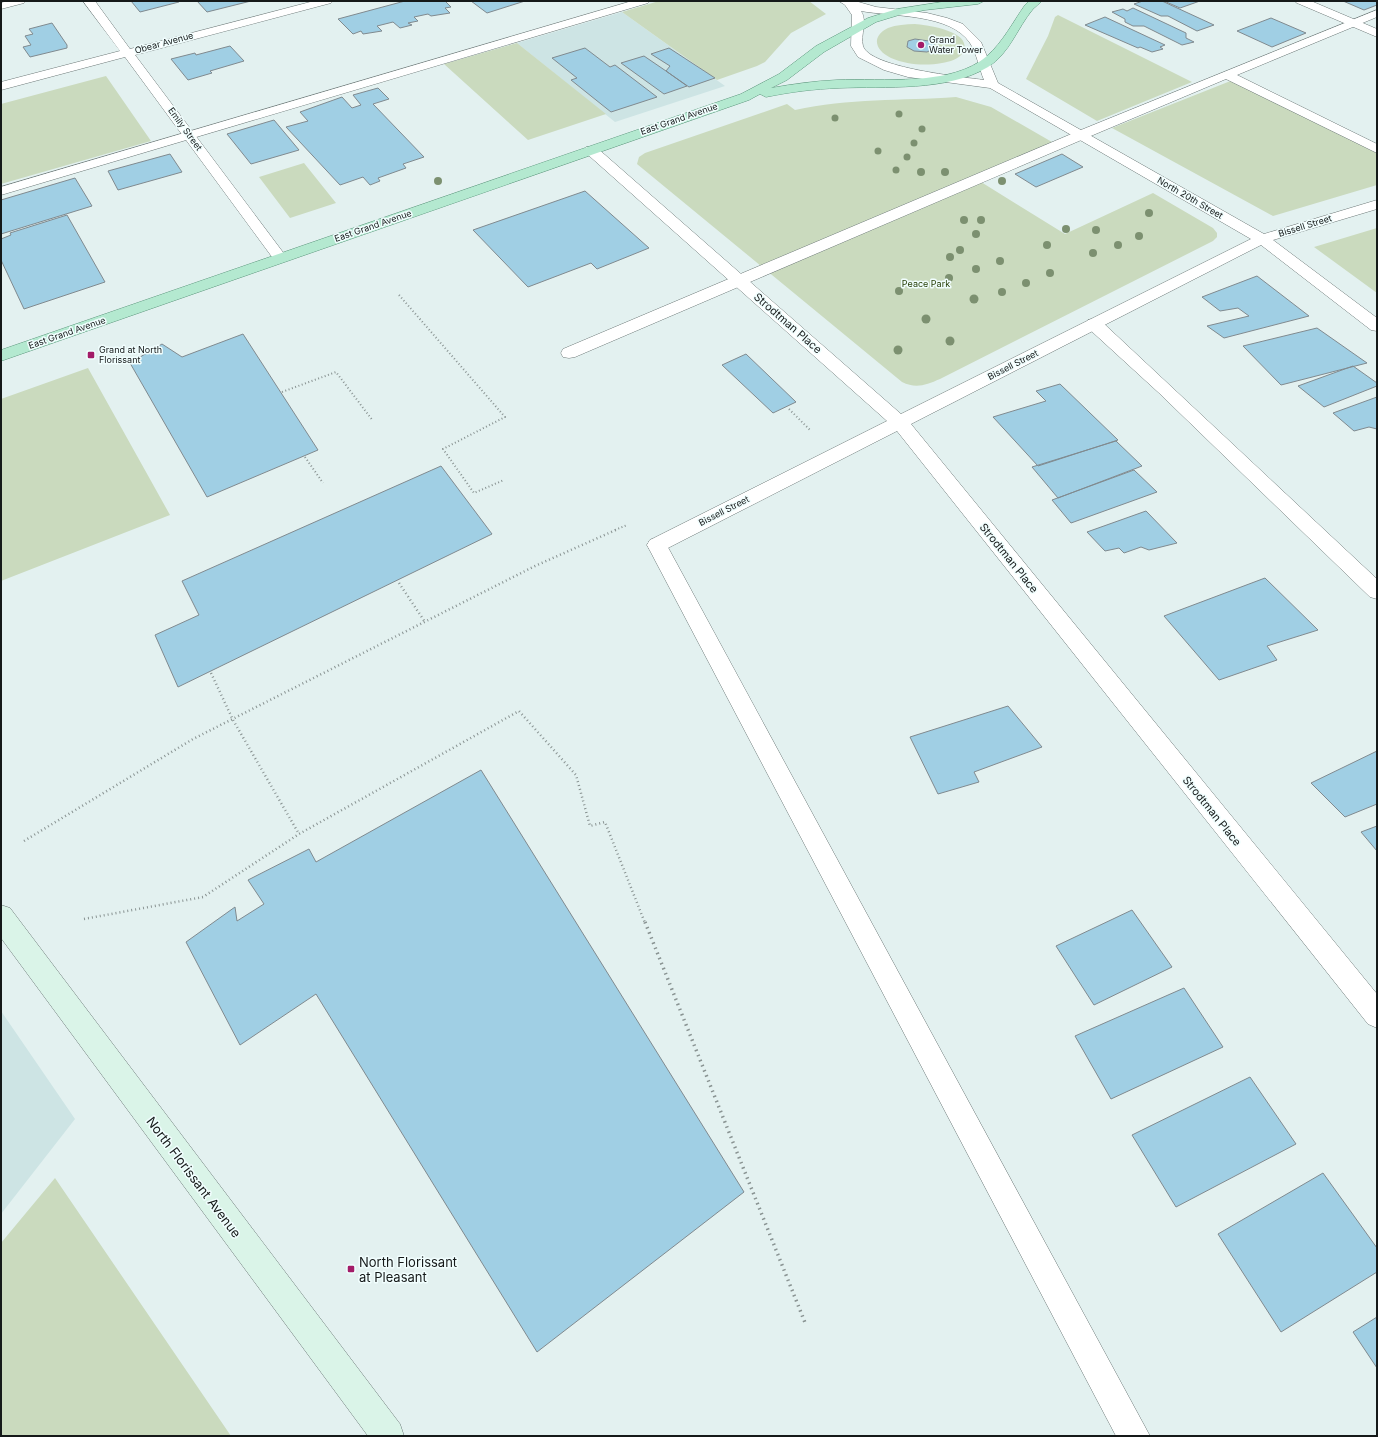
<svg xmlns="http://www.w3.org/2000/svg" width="1378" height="1437" font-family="Inter,sans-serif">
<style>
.built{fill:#cde4e4}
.green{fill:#cadabe;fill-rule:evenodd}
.building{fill:#a0cfe4;stroke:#808a8f}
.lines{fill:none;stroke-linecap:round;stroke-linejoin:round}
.service-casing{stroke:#6e7a79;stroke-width:1}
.minor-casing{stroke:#6e7a79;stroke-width:1}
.secondary-casing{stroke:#6e7a79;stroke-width:1}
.primary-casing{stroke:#5c967c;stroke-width:1}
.path-far2{stroke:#899392;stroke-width:2;stroke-dasharray:1 2.5;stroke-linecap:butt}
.path-far1{stroke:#899392;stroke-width:2.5;stroke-dasharray:1 3;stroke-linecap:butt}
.path{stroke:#899392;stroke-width:3.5;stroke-dasharray:1.5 4;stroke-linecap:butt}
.service{fill:#fff;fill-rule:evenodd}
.minor{fill:#fff;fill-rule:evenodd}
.secondary{fill:#daf4e8;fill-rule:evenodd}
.primary{fill:#b4e9d0;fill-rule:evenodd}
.tree{fill:#7c9070}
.poi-dot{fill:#a31c68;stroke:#f1fefe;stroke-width:1.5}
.labels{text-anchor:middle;stroke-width:3;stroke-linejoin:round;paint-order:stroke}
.far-poi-label{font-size:9px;fill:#151919;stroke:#f1fefe;text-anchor:start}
.far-street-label{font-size:9px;fill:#151919;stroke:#f1fefe}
.far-park-label{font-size:9px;fill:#274007;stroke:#f1fefe}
.street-label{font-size:11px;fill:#151919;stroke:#f1fefe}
.near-street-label{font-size:13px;fill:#151919;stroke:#f1fefe}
.near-poi-label{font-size:13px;fill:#151919;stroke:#f1fefe;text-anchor:start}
</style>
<rect width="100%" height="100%" fill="#e3f1f0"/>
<path class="built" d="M622 12 725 86 615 122 517 43Z
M1 1011 75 1119 1 1214Z"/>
<path class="green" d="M659 1H809L826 14 791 33 765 62 757 66 717 80 622 12Z
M1058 15 1192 82 1097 121 1026 79 1048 36 1055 17Z
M915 24C926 25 974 31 963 52 960 59 949 62 942 63 926 66 907 65 891 58 876 51 870 37 888 28 896 25 906 24 915 24ZM915 39 925 40 934 43V48L927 52 907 47 908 41Z
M517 43 606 114 528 140 444 64Z
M106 76 151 141 1 184V104Z
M1233 80 1377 153V185L1273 216 1112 128Z
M956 97 991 107 1052 142 973 177 1065 234 1153 193 1213 228 1217 233V237L1213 241 940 379C926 385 916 389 902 382L637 164 639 157 645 153 787 104 795 110C848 98 902 101 956 97Z
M304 163 336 203 290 218 259 177Z
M1377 228V293L1314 247Z
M88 368 170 515 1 581V399Z
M55 1178 231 1436H1V1243Z"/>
<path class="building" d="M131 1H179V2L140 12Z
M197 1H251L207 12Z
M405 1H445L451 7 445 8 450 13 431 16 428 14 414 17 418 21 408 23 412 25 400 28 393 22 377 26 382 31 363 34 361 31 353 34 338 19Z
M471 1H525L487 13Z
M1143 1H1162L1214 25 1197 31 1168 16H1161L1134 4Z
M1164 1H1200L1180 8Z
M1343 1H1377V5L1364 10Z
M1133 8 1186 33V38L1194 42 1182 45 1144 26H1133L1125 22V19L1112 12 1123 9 1127 11Z
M1105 17 1165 45 1160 47 1163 49 1152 52 1140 47 1138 48 1085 25Z
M1271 18 1306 33 1272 47 1237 31Z
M52 23 67 45V48L30 57 23 47 31 45 25 36 33 34 29 29Z
M915 39 929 41 934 43 935 48 927 52 914 51 907 47 908 41Z
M230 46 244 61 210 71 212 73 188 80 171 59 195 53 196 55Z
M585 48 610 67 615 65 657 97 611 112 571 80 577 78 552 58Z
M669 48 715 78 689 87 666 71 670 66 651 54Z
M644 56 666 71 687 86 664 94 621 63Z
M378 88 389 99 373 104 424 157 403 164 406 168 378 178 380 181 370 185 363 177 340 185 286 127 308 121 300 112 342 97 352 108 361 105 353 95Z
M274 120 299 150 251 164 227 134Z
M170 154 182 172 118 190 108 171Z
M1062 154 1083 167 1036 187 1015 174Z
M75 178 92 206 1 234V200Z
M585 191 649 248 597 269 591 263 528 287 473 230Z
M67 215 105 282 24 309 1 260V239L11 235 10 233Z
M1257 276 1309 316 1224 338 1207 326 1249 316 1238 308 1220 311 1202 297Z
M1317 328 1367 363 1281 385 1243 346Z
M243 334 318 450 207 497 130 363 162 344 182 357Z
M746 354 796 402 773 413 722 365Z
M1353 366 1377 383V386L1324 407 1298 386Z
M1060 384 1118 440 1038 466 993 417 1046 401 1036 391Z
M1377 397V429L1369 427 1354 431 1333 413Z
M1116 441 1142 466 1058 498 1032 467Z
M441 466 492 534 178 687 155 635 199 615 182 581Z
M1134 470 1157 492 1071 523 1052 500Z
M1146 511 1177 543 1149 550 1141 547 1124 553 1119 548 1105 551 1087 532Z
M1265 578 1318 630 1267 646 1277 660 1219 680 1164 616Z
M1008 706 1042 747 974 772 979 782 938 794 910 737Z
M1377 751V804L1345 817 1311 783Z
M481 770 744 1192 537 1352 316 994 240 1045 186 942 235 907 237 921 264 904 248 880 309 849 316 862Z
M1377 826V851L1361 832Z
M1132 910 1172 967 1094 1005 1056 946Z
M1184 988 1223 1047 1111 1099 1075 1036Z
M1250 1077 1296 1144 1176 1207 1132 1135Z
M1323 1173 1377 1248V1272L1281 1332 1218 1234Z
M1377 1317V1368L1353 1332Z"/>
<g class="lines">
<g class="service-casing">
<path id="service" d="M7 1H26L24 3 1 9V3Z
M632 1H650L648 3 1 195V187Z
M1377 10V17L1237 75 1377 144V153L1226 79 1086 138 575 357 569 358 563 357 561 353 563 349 1076 132Z
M1094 319 1100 320 1377 579V599L1370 597 1159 393 1088 328 1086 324 1088 320Z
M657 538 664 540 1150 1436H1116L647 545 650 540Z"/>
</g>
<g class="minor-casing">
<path id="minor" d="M83 1H95L130 49 314 1H333L331 3 135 55 285 255 288 258 285 261H275L125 57 1 90V82L120 51Z
M839 1H855L876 7 927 13 947 18 963 24 981 42 998 83 1264 234 1377 200V209L1273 240 1377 318V331L1371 330 1261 245 911 424 1377 994V1028L1368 1024 897 431 664 550 657 552 650 550 647 545 650 540 887 421 586 153 584 150 586 147H596L901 414 1251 239 990 88 908 77 884 70 858 57 851 46 852 15 845 5ZM861 11C892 17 950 13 970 43 977 54 979 68 984 80 963 77 870 68 863 46 860 35 868 21 861 11Z
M1295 1H1311L1377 29V37L1297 3Z"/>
</g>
<g class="secondary-casing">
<path id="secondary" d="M1 905 10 908 400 1424 404 1436H368L1 938Z"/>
</g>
<g class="primary-casing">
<path id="primary" d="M948 1H984L978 4 925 10 899 15 876 22 824 52 787 80 771 88C793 84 815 81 837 80 882 78 952 87 987 56 1003 42 1013 22 1025 5L1029 1H1042C1039 4 1036 6 1033 9 1017 28 1010 53 988 67 947 92 885 86 839 88 814 89 790 92 766 97L760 94 749 100 1 361V350L741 94 779 74 816 46 868 18 897 9Z"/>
</g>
<path class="path-far2" d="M399 295 505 417 443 449 474 493 504 480
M282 392 336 372 373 421
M789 409 810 430
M305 457 323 483
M615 530 627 525"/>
<path class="path-far1" d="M399 583 425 622
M211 673 233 720 299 834
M24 841 193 739 535 566 618 529
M84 919 203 897 299 834 519 711 576 775 590 826 605 822 645 923"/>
<path class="path" d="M645 922 806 1325"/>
<use href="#service" class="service"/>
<use href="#minor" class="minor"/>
<use href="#secondary" class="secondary"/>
<use href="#primary" class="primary"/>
</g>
<g class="tree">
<circle cx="899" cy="114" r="3.5"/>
<circle cx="835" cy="118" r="3.5"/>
<circle cx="922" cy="129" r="3.5"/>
<circle cx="914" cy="143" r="3.5"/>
<circle cx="878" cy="151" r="3.5"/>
<circle cx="907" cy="157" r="3.5"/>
<circle cx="896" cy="170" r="3.5"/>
<circle cx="921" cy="172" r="4"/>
<circle cx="945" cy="172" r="4"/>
<circle cx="438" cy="181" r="4"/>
<circle cx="1002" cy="181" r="4"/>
<circle cx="1149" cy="213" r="4"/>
<circle cx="964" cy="220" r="4"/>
<circle cx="981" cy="220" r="4"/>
<circle cx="1066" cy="229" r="4"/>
<circle cx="1096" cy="230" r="4"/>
<circle cx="976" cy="234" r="4"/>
<circle cx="1139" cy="236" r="4"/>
<circle cx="1047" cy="245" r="4"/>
<circle cx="1118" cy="245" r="4"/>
<circle cx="960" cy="250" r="4"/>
<circle cx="1093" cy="253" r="4"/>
<circle cx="950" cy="257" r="4"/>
<circle cx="1000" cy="261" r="4"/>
<circle cx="976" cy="269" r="4"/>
<circle cx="1050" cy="273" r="4"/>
<circle cx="949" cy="278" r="4"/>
<circle cx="1026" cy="283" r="4"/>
<circle cx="899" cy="291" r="4"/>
<circle cx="1002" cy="292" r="4"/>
<circle cx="974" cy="299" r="4.5"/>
<circle cx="926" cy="319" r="4.5"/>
<circle cx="950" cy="341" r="4.5"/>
<circle cx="898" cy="350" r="4.5"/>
</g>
<g class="poi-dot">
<circle cx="921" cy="45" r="4"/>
<rect x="87" y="351" width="8" height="8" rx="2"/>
<rect x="347" y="1265" width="8" height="8" rx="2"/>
</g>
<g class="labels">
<g class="far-poi-label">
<text x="929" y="43">Grand<tspan x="929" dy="10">Water Tower</tspan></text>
<text x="99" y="353">Grand at North<tspan x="99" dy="10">Florissant</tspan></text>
</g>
<g class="far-street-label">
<text transform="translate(164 43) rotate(-15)" y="3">Obear Avenue</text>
<text transform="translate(679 119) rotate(-19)" y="3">East Grand Avenue</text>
<text transform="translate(185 129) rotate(54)" y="3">Emily Street</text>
<text transform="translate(1190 198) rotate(30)" y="3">North 20th Street</text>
<text transform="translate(373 226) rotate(-19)" y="3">East Grand Avenue</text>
<text transform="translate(1305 226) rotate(-17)" y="3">Bissell Street</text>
<text transform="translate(67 333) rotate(-19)" y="3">East Grand Avenue</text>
<text transform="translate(1013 365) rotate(-27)" y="3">Bissell Street</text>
<text transform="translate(724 511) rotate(-27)" y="3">Bissell Street</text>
</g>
<g class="far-park-label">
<text x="926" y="287">Peace Park</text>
</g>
<g class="street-label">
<text transform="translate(788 323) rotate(41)" y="4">Strodtman Place</text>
<text transform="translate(1009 558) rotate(51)" y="4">Strodtman Place</text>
<text transform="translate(1212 811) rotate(51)" y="4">Strodtman Place</text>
</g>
<g class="near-street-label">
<text transform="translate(194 1177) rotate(53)" y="5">North Florissant Avenue</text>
</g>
<g class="near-poi-label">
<text x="359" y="1267">North Florissant<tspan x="359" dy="15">at Pleasant</tspan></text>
</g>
</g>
<rect width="1378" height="1437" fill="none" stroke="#151919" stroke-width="4"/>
</svg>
